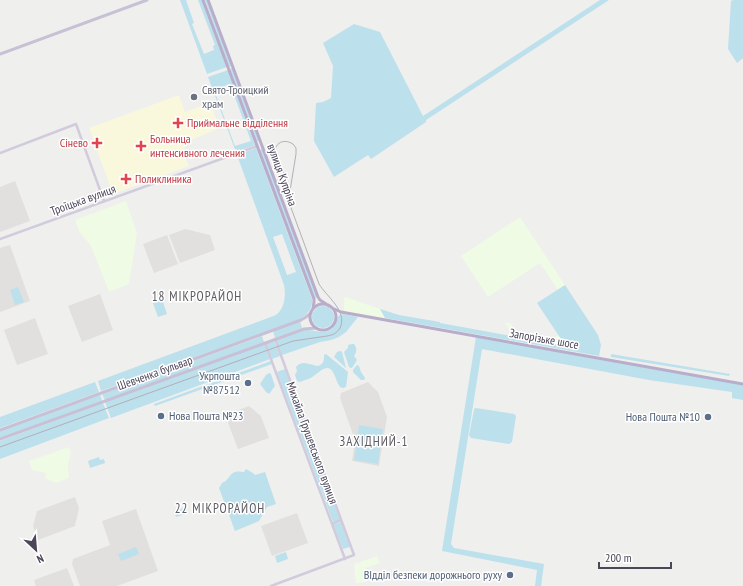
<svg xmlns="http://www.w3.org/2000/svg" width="743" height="586" font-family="'PT Sans Narrow',sans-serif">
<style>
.commercial{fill:#effbe5}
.education{fill:#e1e0de}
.medical{fill:#f9f8dd}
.green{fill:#bce0ec;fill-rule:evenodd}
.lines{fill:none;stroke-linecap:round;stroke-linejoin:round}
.tertiary{stroke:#d1cbdd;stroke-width:2.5}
.secondary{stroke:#c8c0d5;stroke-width:3}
.primary{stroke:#b8adcb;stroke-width:3}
.tram{stroke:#b3afb7;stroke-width:1}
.worship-dot{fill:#6b7280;stroke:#fff;stroke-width:1.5}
.health-dot{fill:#e0444e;stroke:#fff;stroke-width:1.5}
.service-dot{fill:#5c6f8a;stroke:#fff;stroke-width:1.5}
.labels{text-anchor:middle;stroke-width:3;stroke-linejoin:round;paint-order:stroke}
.worship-label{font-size:12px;fill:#5b616d;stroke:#fff;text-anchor:start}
.health-label{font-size:12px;fill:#be3a42;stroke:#fff;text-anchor:start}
.street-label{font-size:12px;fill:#4c4659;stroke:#fff}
.service-label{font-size:12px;fill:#4e5e75;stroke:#fff;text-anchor:end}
.neighbourhood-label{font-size:13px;letter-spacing:1px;fill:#5d5a61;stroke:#fff}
</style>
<rect width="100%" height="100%" fill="#efefed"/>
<path class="commercial" d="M126 201 137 233 129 284 109 292 91 246 79 231 75 220Z
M520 217 565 285 558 290 540 263 488 297 461 256Z
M346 297 380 309 385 318 344 311V299Z
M505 322 511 324 517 333 552 339 559 335 561 339 560 345 514 337Z
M69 447 71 452 68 465 69 478 56 483 45 478 46 473 32 470 29 461Z
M377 556 380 563 365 568 367 582 356 583 354 564Z"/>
<path class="education" d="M15 181 30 221 0 232V187Z
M185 229 210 235 215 250 180 263 169 235Z
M167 235 178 264 154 273 143 244Z
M10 245 30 301 0 312V248Z
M100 294 113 330 82 342 68 306Z
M35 318 48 354 17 365 4 330Z
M368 382 378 392 387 417 379 466 352 461 355 440 340 398 341 393Z
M249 406 261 416 269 438 238 449 228 423 231 413Z
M75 497 79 508 75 526 38 540 33 526 37 511Z
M136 509 158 571 117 586H80L72 564 73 559 110 545 102 521Z
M297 513 308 543 272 556 261 526Z
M67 568 74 586H36L34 580Z"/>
<path class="medical" d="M179 95 185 112 210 103 220 128 188 141 183 152 189 166 113 194 89 128Z"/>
<path class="green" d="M180 0H186L194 23 192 24 204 54 214 50 213 46 215 45 198 0H202L227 67 207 74Z
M205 0H207L231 66 229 67Z
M600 0H609L426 120V122L371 159 368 155 334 177 314 141 316 103 323 102 331 98 333 66 323 43 354 24 380 32 423 116Z
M733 0H743V58L737 63 728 49 731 1Z
M232 68 259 141H257L230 69Z
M228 70 255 145 236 152 208 77ZM230 84 251 141 235 146 214 90Z
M256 148 312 299C313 308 308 314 300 319L101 391 98 381 276 315C285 309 286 294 284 285L237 155ZM282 234 296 272 287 275 273 237Z
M262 149 317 297 315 298 260 150Z
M565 285 598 335 601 345 599 356 385 318 380 309 399 315 440 322V323L560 345 561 339 537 303Z
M18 287 24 302 15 305 10 290Z
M162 299 167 314 158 317 153 303Z
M312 317a11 11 0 1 1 22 0a11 11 0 1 1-22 0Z
M343 314 358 317 346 332 339 337 331 340 320 342 282 355 276 340C285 337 297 331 306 330 316 329 328 337 335 325 337 322 337 319 338 316Z
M300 321 302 328 275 338 273 331Z
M262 336 264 342 105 400 102 394Z
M476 337 743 385V400L732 398V392L649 380 482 349 451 544 454 548 544 564 541 586H535L537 570 442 551Z
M274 341 280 356 272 359 266 344Z
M265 344 270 359 111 418 105 402Z
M352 344H354C357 348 357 352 354 356L357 360 352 368H351L349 367 344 352 348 348V345Z
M340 351 342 352 346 368 334 357 337 352Z
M326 354 348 372 346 387 343 388 340 387C337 383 336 377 333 372 328 363 320 371 315 375 311 379 304 380 300 382L297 381 295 375 297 371 296 367C302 359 310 365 318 366 324 364 324 360 324 355Z
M611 354 730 374 729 376 611 357Z
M271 361 272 364 155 406 154 404Z
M357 365 359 366 361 372 365 378 364 380H361L353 372V370Z
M285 369 340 520 333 522 277 372Z
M269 373 271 374 275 386 269 394 266 392 260 384 266 375Z
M95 382 99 392 0 428V417Z
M100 394 102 401 0 438V431Z
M103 403 109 418 0 459V441Z
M475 408H476L514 414 516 416 512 442 509 444 471 438 469 435 474 410Z
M359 425 383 429 378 464 354 460Z
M99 457 100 460 104 459 105 463 90 468 88 461Z
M246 469 253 473 255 475 265 472 276 504 267 507 259 521 235 531 219 488 222 483C232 479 228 469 244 472Z
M186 507 188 513 176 517 174 511Z
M341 522 350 547 343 549 333 525Z
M136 547 139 554 121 561 118 554Z
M286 552 288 559 277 563 275 556Z"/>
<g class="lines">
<path class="tertiary" d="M0 153 76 124 104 201
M0 239 257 146
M265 343 345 559
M332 524 341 520
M271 586 354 555 275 339"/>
<path class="secondary" d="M0 54 147 0
M0 430 301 320 306 317 311 313
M0 439 304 329 316 328"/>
<path class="primary" d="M203 0 314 299V302L313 309
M208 0 318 297 320 300 329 306
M310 317a13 13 0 1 1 26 0a13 13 0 1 1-26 0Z
M332 308 341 312 352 314 743 384"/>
<path class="tram" d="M0 447 293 341 327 336C333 335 337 333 340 328 348 311 326 296 319 284L290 205 289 197 296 154V148L293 144C283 138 275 143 274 154 274 157 273 158 275 161 277 166 282 170 285 174"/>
</g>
<circle class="worship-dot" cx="194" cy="97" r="4"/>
<g class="health-dot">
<path d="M176 117h4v4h4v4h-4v4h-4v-4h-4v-4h4z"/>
<path d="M95 137h4v4h4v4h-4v4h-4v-4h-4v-4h4z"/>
<path d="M139 140h4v4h4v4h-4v4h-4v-4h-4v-4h4z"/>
<path d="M124 173h4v4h4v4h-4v4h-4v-4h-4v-4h4z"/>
</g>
<g class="service-dot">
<circle cx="248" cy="383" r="4"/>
<circle cx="161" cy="416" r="4"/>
<circle cx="708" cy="417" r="4"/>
<circle cx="510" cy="575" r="4"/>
</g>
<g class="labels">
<g class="worship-label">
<text x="202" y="94">Свято-Троицкий<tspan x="202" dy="14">храм</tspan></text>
</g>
<g class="health-label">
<text x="187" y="127">Приймальне відділення</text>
<text x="150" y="143">Больница<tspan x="150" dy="14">интенсивного лечения</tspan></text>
<text x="88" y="147" text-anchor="end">Сінево</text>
<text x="135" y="183">Поликлиника</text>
</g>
<g class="street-label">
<text transform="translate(282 175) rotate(70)" y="4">вулиця Купріна</text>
<text transform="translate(83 200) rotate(-20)" y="4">Троїцька вулиця</text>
<text transform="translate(544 339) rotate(10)" y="4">Запорізьке шосе</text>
<text transform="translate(155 373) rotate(-20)" y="4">Шевченка бульвар</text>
<text transform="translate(312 443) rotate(70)" y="4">Михайла Грушевського вулиця</text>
</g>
<g class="service-label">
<text x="240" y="380">Укрпошта<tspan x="240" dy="14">№87512</tspan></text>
<text x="169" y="420" text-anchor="start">Нова Пошта №23</text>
<text x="700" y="421">Нова Пошта №10</text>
<text x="502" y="579">ВІдділ безпеки дорожнього руху</text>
</g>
<g class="neighbourhood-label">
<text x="197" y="301">18 МІКРОРАЙОН</text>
<text x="374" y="446">ЗАХІДНИЙ-1</text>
<text x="220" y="513">22 МІКРОРАЙОН</text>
</g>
</g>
<g transform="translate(36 550) rotate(154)" stroke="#ffffff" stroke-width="3" paint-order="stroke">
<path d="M0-3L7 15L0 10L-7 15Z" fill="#4c4659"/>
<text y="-6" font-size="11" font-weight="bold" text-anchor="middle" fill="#4c4659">N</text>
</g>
<path d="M599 562v6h72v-6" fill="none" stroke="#4c4659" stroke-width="2"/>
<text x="605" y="562" font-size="12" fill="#4c4659" stroke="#ffffff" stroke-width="3" paint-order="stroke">200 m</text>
</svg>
